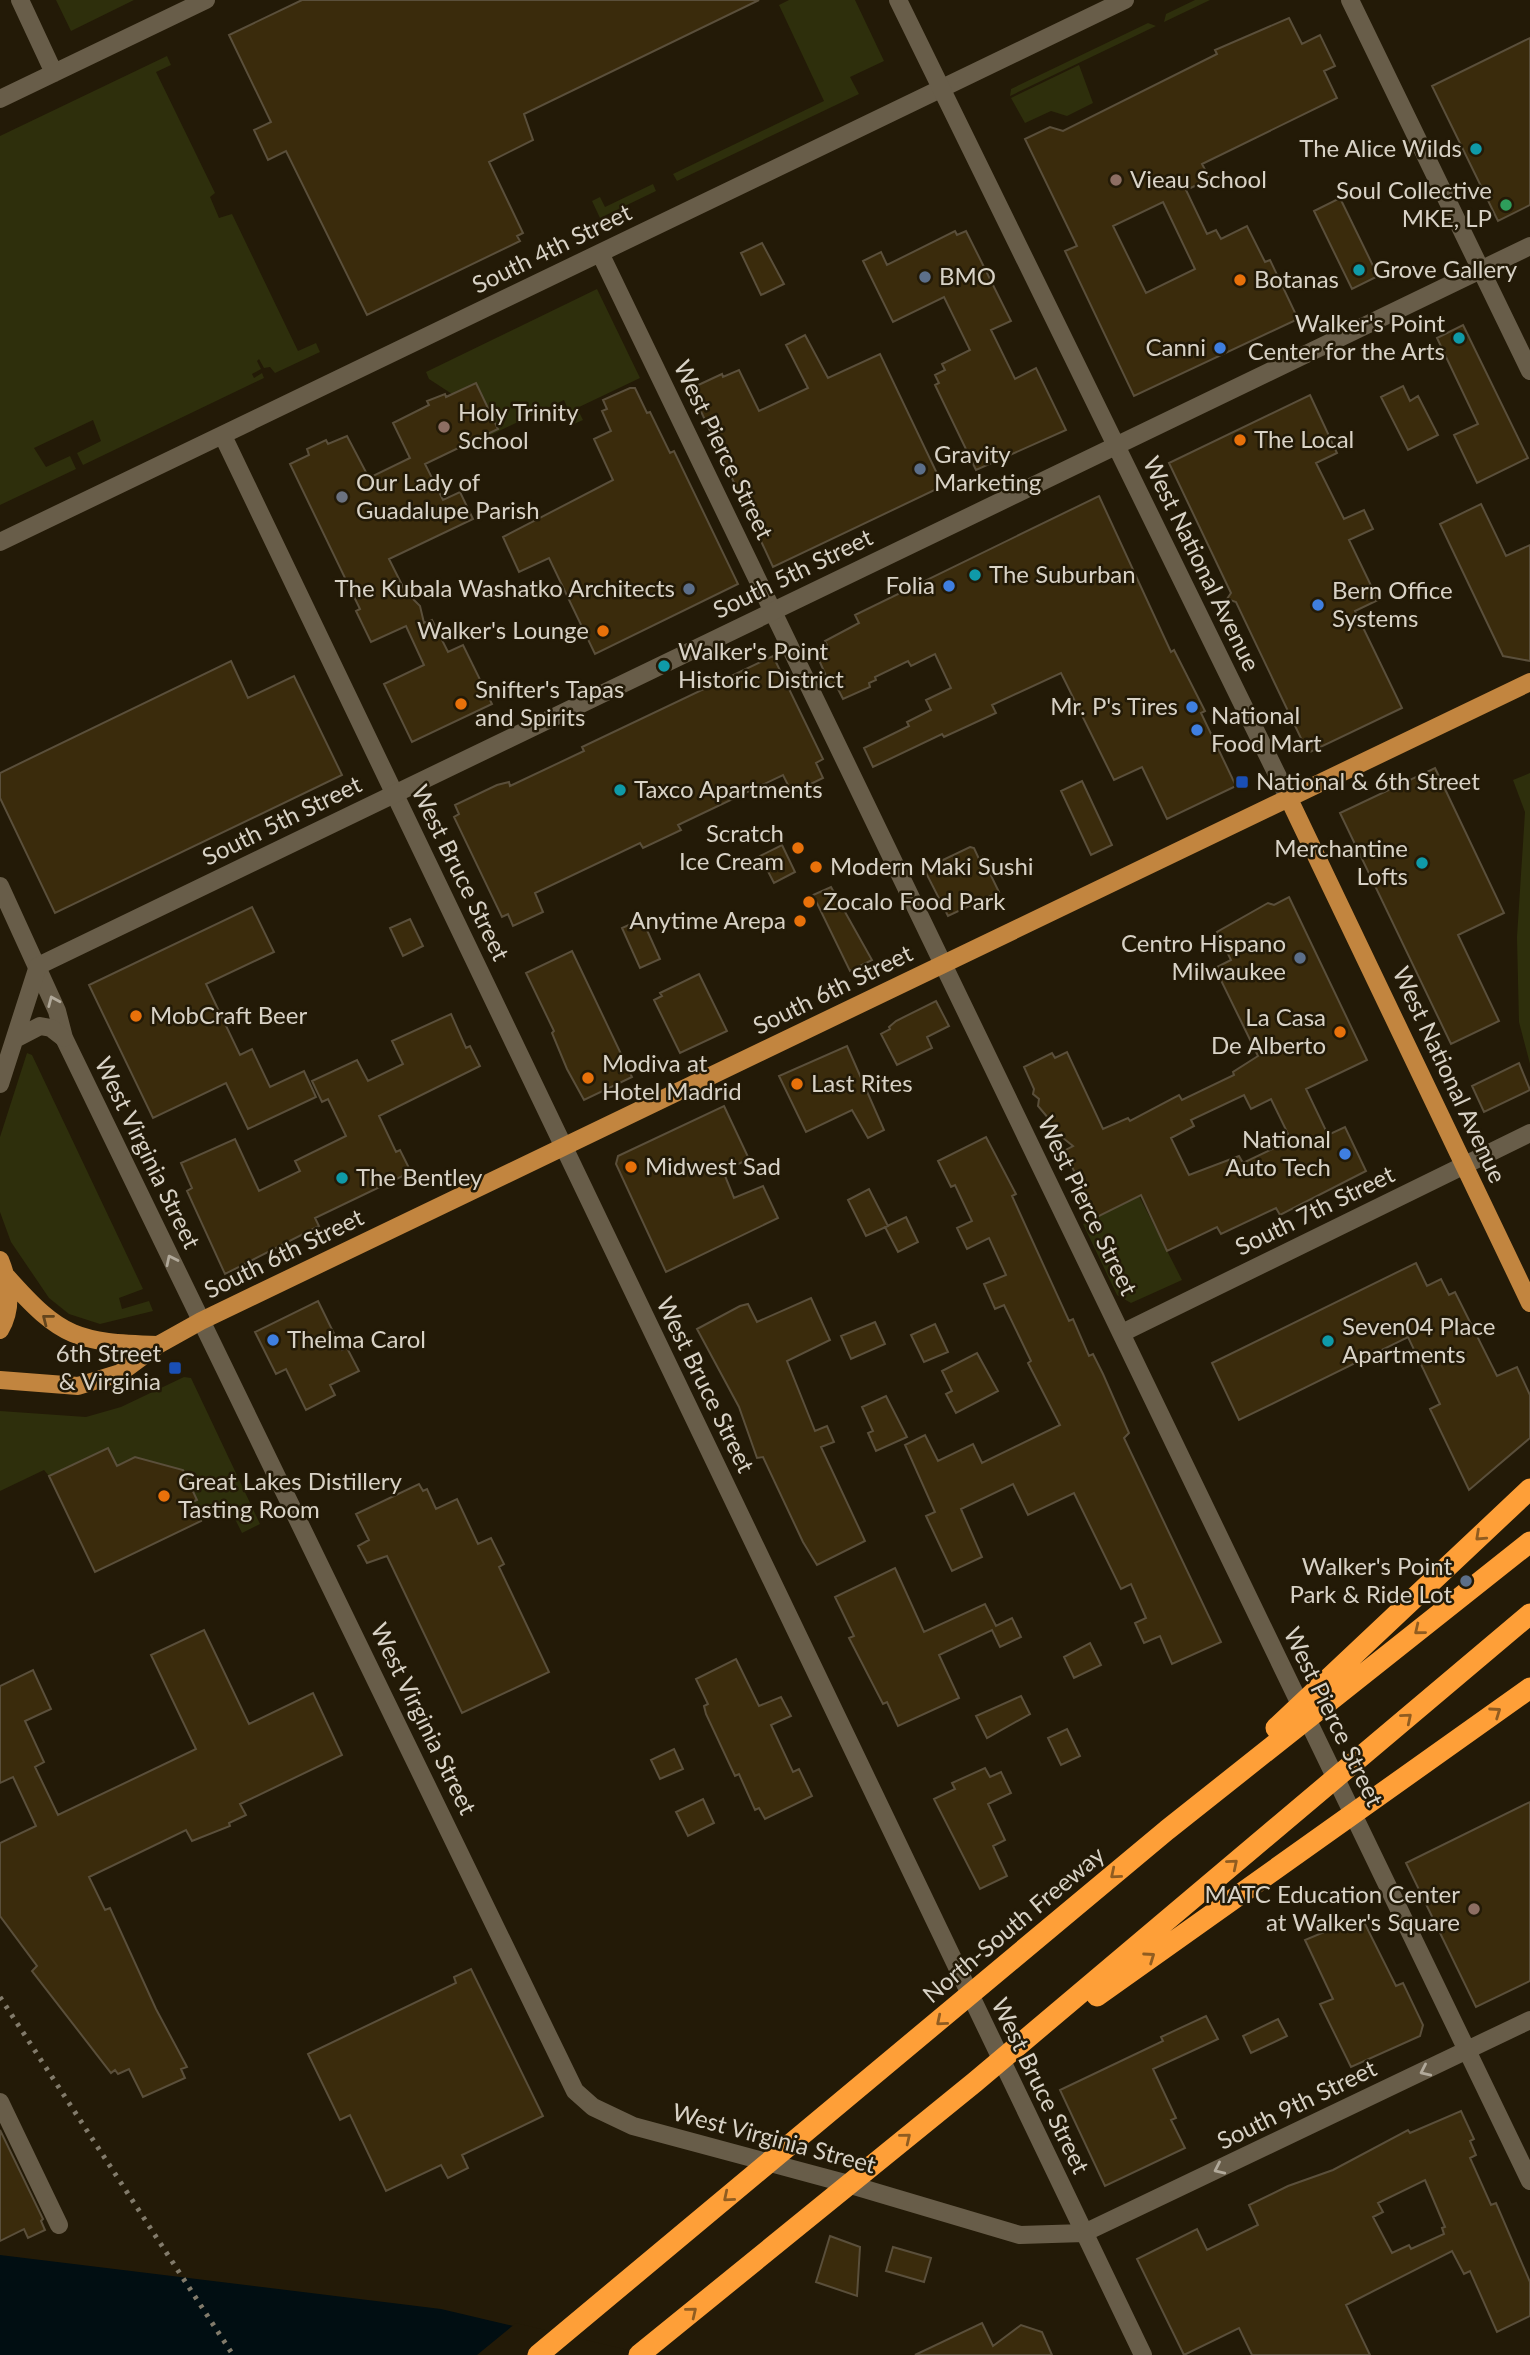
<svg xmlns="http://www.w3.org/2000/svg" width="1530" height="2355" font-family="Lato,sans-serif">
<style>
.green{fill:#2e2f0c}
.water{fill:#010e12}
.pier{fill:#231a07}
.building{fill:#3a2b0c;stroke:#5a4f3b;stroke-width:2;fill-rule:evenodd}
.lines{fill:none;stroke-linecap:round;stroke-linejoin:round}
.street{stroke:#685d49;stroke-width:18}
.secondary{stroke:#685d49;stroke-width:18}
.primary{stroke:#c2853f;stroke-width:18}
.highway{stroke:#fe9f38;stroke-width:21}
.rail{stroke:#827b6b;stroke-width:5;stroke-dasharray:3.5 7;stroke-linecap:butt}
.oneway{stroke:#b1a99a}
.oneway2{stroke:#63451d}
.oneway3{stroke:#905c20}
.culture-dot{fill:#0f9aa8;stroke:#231a07;stroke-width:2.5}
.education-dot{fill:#8d6e63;stroke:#231a07;stroke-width:2.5}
.leisure-dot{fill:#2e9e5b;stroke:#231a07;stroke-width:2.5}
.service-dot{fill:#5c6f8a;stroke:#231a07;stroke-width:2.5}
.food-dot{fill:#e8710a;stroke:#231a07;stroke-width:2.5}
.shop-dot{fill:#3f7fe0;stroke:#231a07;stroke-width:2.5}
.worship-dot{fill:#6b7280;stroke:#231a07;stroke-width:2.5}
.transit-dot{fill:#1a4fb4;stroke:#231a07;stroke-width:2.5}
.labels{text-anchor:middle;stroke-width:5;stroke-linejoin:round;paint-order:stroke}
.poi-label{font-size:24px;fill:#d8d2c6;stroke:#231a07;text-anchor:start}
.street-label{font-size:24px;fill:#d8d2c6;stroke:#231a07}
</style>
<rect width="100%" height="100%" fill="#231a07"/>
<path class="green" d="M56 0H134L71 31Z
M789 0H855L884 61 850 77 859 94 677 181 673 174 824 101 779 5Z
M1195 0H1210L1164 22 1166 14Z
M1148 23 1156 26 1010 96 1011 89Z
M167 56 171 65 156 72 215 193 210 197 219 218 232 214 298 351 316 343 320 352 275 373 270 367 264 368 259 359 257 361 261 369 252 374 254 378 262 373 264 378 83 465 77 453 101 441 93 420 34 448 46 467 70 456 76 469 0 505V136Z
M1079 65 1093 103 1067 116 1051 111 1025 123 1011 98Z
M653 184 656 191 600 218 592 201 600 197 605 207Z
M597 289 640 378 577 408 583 420 574 424 564 400 472 444 476 383 452 394 429 379 426 372Z
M1530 773V1064L1519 1022 1517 937 1525 812 1513 780Z
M27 1053 32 1055 143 1289 119 1298 122 1309 149 1301 153 1311 100 1324 69 1314 49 1298 11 1242 0 1212V1137Z
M1139 1196 1182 1280 1131 1303 1117 1295 1083 1224Z
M184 1377 191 1378 260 1524 242 1533 232 1513 222 1511 201 1521 192 1502 197 1499 183 1470 135 1457 117 1466 107 1448 49 1476 44 1470 0 1491V1411L86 1417 121 1407Z"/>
<path class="water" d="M0 2255 441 2309 636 2355H0Z"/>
<path class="pier" d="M516 2323 636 2352 639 2355H477Z"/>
<path class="building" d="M302 0H759L524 114 533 140 489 162 523 233 517 236 520 241 367 315 286 151 268 160 254 130 271 122 229 35Z
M1289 18 1302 44 1320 35 1335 66 1324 71 1337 98 1202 164 1210 179 1186 190 1207 234 1216 230 1221 239 1247 226 1265 262 1270 260 1298 319 1134 396 1065 251 1077 246 1025 139 1050 127 1063 131 1217 54 1215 50ZM1163 202 1195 269 1146 293 1113 226Z
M1530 38V205L1498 221 1432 86Z
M1340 198 1378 276 1352 289 1314 211Z
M955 231 957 235 966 231 1011 321 991 330 1015 379 1036 368 1066 430 976 470 935 385 939 383 935 375 945 370 942 364 970 350 944 297 893 322 863 261 881 252 887 265Z
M762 243 784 284 761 295 741 253Z
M1463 325 1528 458 1477 483 1454 435 1478 424 1437 338Z
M805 335 828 378 880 354 943 486 773 567 692 392 696 390 694 387 722 374 723 377 739 370 759 411 808 388 786 345Z
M476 383 498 429 425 464 443 500 460 492 473 519 389 559 405 591 420 606 424 623 432 620 448 652 463 645 492 704 412 742 384 684 424 665 406 626 371 642 356 611 360 609 290 464 309 455 307 449 326 440 328 444 347 436 369 478 410 458 393 423 429 405 427 401 445 394 446 397Z
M1403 386 1410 401 1418 396 1438 435 1408 450 1381 397Z
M630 388H635L647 413 650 412 670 453 674 451 738 584 595 654 549 558 519 572 503 537 613 480 594 439 611 431 602 411 607 409 603 400Z
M1310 395 1337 453 1316 463 1344 519 1364 510 1373 529 1349 540 1378 600 1355 611 1402 708 1308 753 1236 602 1227 599 1231 593 1169 463Z
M1099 496 1171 652 1174 650 1205 711 1201 713 1236 786 1167 819 1142 767 1114 780 1061 673 992 705 996 713 944 737 942 734 873 767 864 748 909 726 907 722 931 710 926 700 951 688 935 654 911 666 908 661 875 677 876 680 869 683 870 687 843 699 835 683 830 685 815 651 827 645 825 641 859 623 855 615Z
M1481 504 1506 556 1530 545V661L1503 656 1440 524Z
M773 656 823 759 816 763 823 778 792 793 783 775 678 825 681 830 643 848 640 843 535 893 543 912 513 926 508 914 502 917 454 817 459 814 455 805 497 785 509 782 510 786 584 751 582 747Z
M231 661 248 698 294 676 342 775 55 913 0 798V773Z
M1435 768 1504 913 1458 935 1499 1021 1451 1044 1340 813Z
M1082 781 1112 845 1091 855 1061 791Z
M782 845 795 872 774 883 760 856Z
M970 847 974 848 979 859 982 857 999 892 948 916 924 869Z
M831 887 872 960 850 971 813 895Z
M1289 897 1367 1060 1306 1089 1328 1135 1345 1127 1366 1171 1280 1215 1276 1208 1221 1234 1217 1227 1167 1251 1141 1195 1097 1217 1064 1151 1073 1146 1047 1125 1049 1119 1038 1106 1039 1099 1033 1094 1034 1089 1024 1067 1052 1053 1055 1058 1067 1052 1103 1129 1128 1118 1130 1121 1179 1095 1182 1100 1234 1075 1233 1072 1258 1056 1215 968 1231 960 1217 932 1268 903 1274 905ZM1244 1095 1251 1109 1271 1099 1291 1140 1243 1163 1239 1156 1189 1175 1171 1138 1194 1126 1191 1120Z
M252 907 274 952 206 984 240 1055 252 1049 270 1087 304 1071 316 1097 248 1129 226 1083 153 1118 89 985Z
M410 919 423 946 403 956 390 928Z
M642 919 660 959 640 968 622 928Z
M572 951 632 1077 584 1100 567 1069 552 1033 554 1031 526 973Z
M699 974 727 1031 680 1053 654 1000 662 996 660 993Z
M936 1001 949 1026 927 1037 932 1048 897 1065 881 1034 890 1029 889 1027 896 1021Z
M451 1014 466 1048 470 1046 480 1066 379 1116 396 1152 400 1150 411 1172 315 1218 319 1226 225 1274 187 1191 192 1188 181 1163 235 1139 259 1191 300 1171 295 1161 346 1136 328 1099 322 1102 312 1081 357 1060 368 1081 403 1064 392 1041Z
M847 1046 884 1130 868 1138 852 1110 806 1132 779 1076Z
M1519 1063 1530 1090 1484 1112 1472 1086Z
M724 1106 749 1159 723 1171 734 1198 763 1186 778 1218 666 1272 616 1164 618 1156Z
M986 1137 1016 1194 1012 1196 1069 1321 1073 1319 1089 1356 1093 1354 1103 1374 1129 1433 1124 1438 1221 1642 1172 1664 1160 1636 1144 1643 1135 1623 1146 1618 1131 1584 1121 1589 1074 1493 1028 1515 1013 1484 961 1509 982 1557 952 1571 926 1516 935 1512 905 1445 925 1435 938 1461 973 1444 982 1463 1060 1425 1028 1363 1031 1361 1004 1305 995 1309 984 1284 1006 1275 989 1238 967 1249 957 1228 972 1221 955 1185 951 1187 938 1161Z
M869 1189 888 1226 866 1236 848 1200Z
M906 1217 918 1242 898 1252 885 1227Z
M1416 1263 1427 1286 1441 1279 1449 1295 1455 1292 1497 1376 1517 1367 1530 1395V1438L1469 1490 1430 1409 1440 1404 1408 1337 1239 1420 1212 1363Z
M811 1298 830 1340 787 1361 815 1431 827 1426 834 1442 821 1447 865 1541 817 1565 803 1542 763 1457 757 1458 739 1407 697 1329 740 1306 748 1304 757 1322Z
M318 1301 342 1350 347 1348 359 1371 330 1385 335 1395 306 1410 286 1369 276 1374 255 1332Z
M875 1322 885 1344 851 1359 841 1336Z
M935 1324 948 1352 924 1362 911 1335Z
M977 1353 998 1391 956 1413 946 1394 952 1391 942 1371Z
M886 1396 907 1437 876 1451 868 1433 873 1431 862 1407Z
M108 1448 117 1466 135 1457 183 1470 197 1500 192 1502 201 1521 95 1572 49 1476Z
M419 1484 423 1491 427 1489 436 1509 457 1499 478 1544 491 1538 504 1564 499 1567 549 1672 462 1713 387 1556 367 1563 358 1546 369 1540 356 1514Z
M895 1568 924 1632 985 1604 996 1626 1012 1618 1021 1637 1000 1647 992 1630 939 1655 959 1698 898 1726 887 1702 883 1704 849 1638 854 1636 835 1597Z
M204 1630 249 1724 313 1693 342 1755 240 1804 246 1815 229 1823 230 1826 192 1841 186 1830 89 1877 105 1910 110 1908 156 2009 187 2067 181 2069 185 2078 143 2097 129 2069 118 2074 115 2070 111 2073 32 1971 37 1966 0 1916V1843L36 1826 13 1777 0 1783V1686L33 1670 51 1709 25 1721 44 1762 35 1767 58 1815 196 1749 151 1655Z
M1090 1643 1101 1665 1074 1678 1064 1657Z
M736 1659 759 1706 781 1697 791 1716 771 1725 793 1772 799 1769 812 1796 765 1819 759 1808 755 1810 739 1774 735 1776 706 1714 704 1706 708 1704 696 1679Z
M1021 1696 1030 1714 987 1738 976 1716Z
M1067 1729 1080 1756 1061 1765 1048 1738Z
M674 1749 683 1769 660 1779 651 1760Z
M985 1768 990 1777 1001 1772 1011 1793 988 1804 1005 1840 993 1846 1007 1876 980 1889 934 1799 955 1789 952 1783Z
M703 1799 714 1823 688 1836 676 1812Z
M1530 1802V1981L1476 2007 1406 1863Z
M1348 1922 1351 1928 1364 1922 1396 1986 1403 1983 1423 2025 1420 2036 1351 2067 1320 2004 1333 1999 1305 1940Z
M471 1969 543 2116 462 2155 468 2168 448 2178 441 2165 386 2191 350 2115 340 2120 308 2054 456 1983 454 1977Z
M1206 2016 1218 2039 1153 2069 1176 2118 1171 2120 1185 2148 1105 2186 1060 2090 1163 2041 1161 2037Z
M1278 2019 1287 2036 1251 2053 1243 2036Z
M1461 2111 1474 2139 1470 2141 1476 2155 1470 2158 1491 2205 1496 2203 1530 2282V2316L1497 2332 1470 2271 1464 2274 1452 2251 1346 2305 1370 2355H1252L1239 2328 1184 2355 1137 2259 1197 2229 1207 2250 1258 2225 1249 2205 1288 2186 1333 2170 1408 2130 1410 2133ZM1425 2180 1445 2227 1442 2228 1444 2234 1411 2249 1409 2245 1392 2253 1373 2217 1383 2212 1378 2203Z
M0 2130 43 2219 41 2221 45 2230 28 2238 24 2229 0 2241Z
M830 2236 860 2247 857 2296 816 2282Z
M893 2247 931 2258 924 2282 886 2271Z
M982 2323 993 2346 1021 2325 1042 2332 1052 2355H915Z"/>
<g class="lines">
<path class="street" d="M20 0 54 73
M1350 0 1530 371
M0 99 206 0
M600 253 1530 2181
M223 436 1143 2355
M0 542 1125 0
M0 886 57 1011 64 1038 575 2091 593 2107 633 2126 841 2182 1020 2235 1084 2233 1530 2020
M1122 1333 1530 1133
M0 2102 59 2225"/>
<path class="secondary" d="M898 0 1288 797
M15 1039 40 1026 51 1028 64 1038
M0 1084 38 966 1530 246"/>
<path class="primary" d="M1288 797 1530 1303
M0 1260C9 1282 13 1308 0 1330
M7 1277C62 1339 77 1342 158 1345
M0 1380 78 1386 120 1373 158 1345 201 1321 1530 682"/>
<path class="highway" d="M1276 1728 1530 1489
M1097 1996 1530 1688
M538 2355 1167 1830 1530 1542
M639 2355 975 2082 1530 1614"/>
<path class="rail" d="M0 1997 233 2355"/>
</g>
<defs><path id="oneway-chevron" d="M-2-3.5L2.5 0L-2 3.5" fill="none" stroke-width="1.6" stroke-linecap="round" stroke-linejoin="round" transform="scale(1.75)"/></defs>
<g class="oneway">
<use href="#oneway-chevron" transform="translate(53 1001) rotate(-113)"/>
<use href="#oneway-chevron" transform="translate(171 1260) rotate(-116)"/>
<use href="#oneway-chevron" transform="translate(1425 2071) rotate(155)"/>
<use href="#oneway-chevron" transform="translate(1219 2169) rotate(155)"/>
</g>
<use class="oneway2" href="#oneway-chevron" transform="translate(47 1319) rotate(-142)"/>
<g class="oneway3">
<use href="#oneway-chevron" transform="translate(1480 1536) rotate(137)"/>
<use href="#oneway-chevron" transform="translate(1419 1630) rotate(141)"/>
<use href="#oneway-chevron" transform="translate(1496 1712) rotate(-35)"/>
<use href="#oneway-chevron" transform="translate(1407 1718) rotate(-40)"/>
<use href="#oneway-chevron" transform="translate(1233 1864) rotate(-40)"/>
<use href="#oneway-chevron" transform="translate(1115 1874) rotate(140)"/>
<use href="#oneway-chevron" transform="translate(1150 1957) rotate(-35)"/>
<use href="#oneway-chevron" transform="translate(941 2021) rotate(140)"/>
<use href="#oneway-chevron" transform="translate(906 2138) rotate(-39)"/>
<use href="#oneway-chevron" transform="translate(728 2197) rotate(140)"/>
<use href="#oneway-chevron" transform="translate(692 2312) rotate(-39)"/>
</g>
<g class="culture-dot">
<circle cx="1476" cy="149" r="7"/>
<circle cx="1359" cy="270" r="7"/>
<circle cx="1459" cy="338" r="7"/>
<circle cx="975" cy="575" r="7"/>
<circle cx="664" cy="666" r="7"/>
<circle cx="620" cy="790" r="7"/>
<circle cx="1422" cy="863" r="7"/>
<circle cx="342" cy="1178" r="7"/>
<circle cx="1328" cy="1341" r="7"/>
</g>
<g class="education-dot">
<circle cx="1116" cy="180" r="7"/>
<circle cx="444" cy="427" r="7"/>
<circle cx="1474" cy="1909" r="7"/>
</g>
<circle class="leisure-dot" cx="1506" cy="205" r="7"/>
<g class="service-dot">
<circle cx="925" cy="277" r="7"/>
<circle cx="920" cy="469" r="7"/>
<circle cx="689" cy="589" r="7"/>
<circle cx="1300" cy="958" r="7"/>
<circle cx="1466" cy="1581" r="7"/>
</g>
<g class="food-dot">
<circle cx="1240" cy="280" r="7"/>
<circle cx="1240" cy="440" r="7"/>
<circle cx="603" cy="631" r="7"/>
<circle cx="461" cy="704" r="7"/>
<circle cx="798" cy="848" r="7"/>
<circle cx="816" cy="867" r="7"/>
<circle cx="809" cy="902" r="7"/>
<circle cx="800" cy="921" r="7"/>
<circle cx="136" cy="1016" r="7"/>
<circle cx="1340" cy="1032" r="7"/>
<circle cx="588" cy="1078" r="7"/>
<circle cx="797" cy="1084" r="7"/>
<circle cx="631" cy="1167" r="7"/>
<circle cx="164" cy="1496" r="7"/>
</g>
<g class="shop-dot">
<circle cx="1220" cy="348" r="7"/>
<circle cx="949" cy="586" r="7"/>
<circle cx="1318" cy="605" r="7"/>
<circle cx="1192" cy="707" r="7"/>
<circle cx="1197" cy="730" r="7"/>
<circle cx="1345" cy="1154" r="7"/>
<circle cx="273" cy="1340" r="7"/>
</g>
<circle class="worship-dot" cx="342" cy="497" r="7"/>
<g class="transit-dot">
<rect x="1235" y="775" width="14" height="14" rx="3.5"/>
<rect x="168" y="1361" width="14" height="14" rx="3.5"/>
</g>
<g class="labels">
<g class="poi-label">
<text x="1462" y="157" text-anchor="end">The Alice Wilds</text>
<text x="1130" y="188">Vieau School</text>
<text x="1492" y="199" text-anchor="end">Soul Collective<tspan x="1492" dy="28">MKE, LP</tspan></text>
<text x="1373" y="278">Grove Gallery</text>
<text x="939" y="285">BMO</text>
<text x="1254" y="288">Botanas</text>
<text x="1445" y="332" text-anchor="end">Walker's Point<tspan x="1445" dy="28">Center for the Arts</tspan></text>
<text x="1206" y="356" text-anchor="end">Canni</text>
<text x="458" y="421">Holy Trinity<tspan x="458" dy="28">School</tspan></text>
<text x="1254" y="448">The Local</text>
<text x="934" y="463">Gravity<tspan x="934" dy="28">Marketing</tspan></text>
<text x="356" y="491">Our Lady of<tspan x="356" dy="28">Guadalupe Parish</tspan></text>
<text x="989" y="583">The Suburban</text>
<text x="935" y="594" text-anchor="end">Folia</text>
<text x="675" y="597" text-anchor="end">The Kubala Washatko Architects</text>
<text x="1332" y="599">Bern Office<tspan x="1332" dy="28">Systems</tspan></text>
<text x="589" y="639" text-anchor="end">Walker's Lounge</text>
<text x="678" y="660">Walker's Point<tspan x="678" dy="28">Historic District</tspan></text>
<text x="475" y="698">Snifter's Tapas<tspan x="475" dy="28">and Spirits</tspan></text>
<text x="1178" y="715" text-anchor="end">Mr. P's Tires</text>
<text x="1211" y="724">National<tspan x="1211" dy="28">Food Mart</tspan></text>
<text x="1256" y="790">National &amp; 6th Street</text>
<text x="634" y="798">Taxco Apartments</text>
<text x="784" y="842" text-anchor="end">Scratch<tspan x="784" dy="28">Ice Cream</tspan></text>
<text x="1408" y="857" text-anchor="end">Merchantine<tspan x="1408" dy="28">Lofts</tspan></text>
<text x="830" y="875">Modern Maki Sushi</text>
<text x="823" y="910">Zocalo Food Park</text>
<text x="786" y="929" text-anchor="end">Anytime Arepa</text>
<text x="1286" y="952" text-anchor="end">Centro Hispano<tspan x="1286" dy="28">Milwaukee</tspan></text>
<text x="150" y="1024">MobCraft Beer</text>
<text x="1326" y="1026" text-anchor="end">La Casa<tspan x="1326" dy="28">De Alberto</tspan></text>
<text x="602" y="1072">Modiva at<tspan x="602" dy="28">Hotel Madrid</tspan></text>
<text x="811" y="1092">Last Rites</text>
<text x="1331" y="1148" text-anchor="end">National<tspan x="1331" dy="28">Auto Tech</tspan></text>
<text x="645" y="1175">Midwest Sad</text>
<text x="356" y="1186">The Bentley</text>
<text x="1342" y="1335">Seven04 Place<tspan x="1342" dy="28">Apartments</tspan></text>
<text x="287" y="1348">Thelma Carol</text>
<text x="161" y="1362" text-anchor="end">6th Street<tspan x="161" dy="28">&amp; Virginia</tspan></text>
<text x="178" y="1490">Great Lakes Distillery<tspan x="178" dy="28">Tasting Room</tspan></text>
<text x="1452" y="1575" text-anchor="end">Walker's Point<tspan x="1452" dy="28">Park &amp; Ride Lot</tspan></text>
<text x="1460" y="1903" text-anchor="end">MATC Education Center<tspan x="1460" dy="28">at Walker's Square</tspan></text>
</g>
<g class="street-label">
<text transform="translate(552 249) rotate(-26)" y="8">South 4th Street</text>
<text transform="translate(723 450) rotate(64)" y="8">West Pierce Street</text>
<text transform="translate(1201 564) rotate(64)" y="8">West National Avenue</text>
<text transform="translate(793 574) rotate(-26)" y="8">South 5th Street</text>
<text transform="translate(282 821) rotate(-26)" y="8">South 5th Street</text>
<text transform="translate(460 873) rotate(64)" y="8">West Bruce Street</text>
<text transform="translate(833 990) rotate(-26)" y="8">South 6th Street</text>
<text transform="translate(1449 1075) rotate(65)" y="8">West National Avenue</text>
<text transform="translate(147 1153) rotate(64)" y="8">West Virginia Street</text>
<text transform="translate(1087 1206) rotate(64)" y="8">West Pierce Street</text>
<text transform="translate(1315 1211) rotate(-26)" y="8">South 7th Street</text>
<text transform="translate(284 1254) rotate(-26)" y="8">South 6th Street</text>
<text transform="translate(705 1385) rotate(64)" y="8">West Bruce Street</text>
<text transform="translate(1333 1717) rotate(64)" y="8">West Pierce Street</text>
<text transform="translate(423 1719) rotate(64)" y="8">West Virginia Street</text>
<text transform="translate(1014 1925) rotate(-40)" y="8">North-South Freeway</text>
<text transform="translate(1040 2086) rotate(64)" y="8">West Bruce Street</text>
<text transform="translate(1297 2105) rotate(-26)" y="8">South 9th Street</text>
<text transform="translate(774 2139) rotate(15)" y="8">West Virginia Street</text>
</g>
</g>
</svg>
